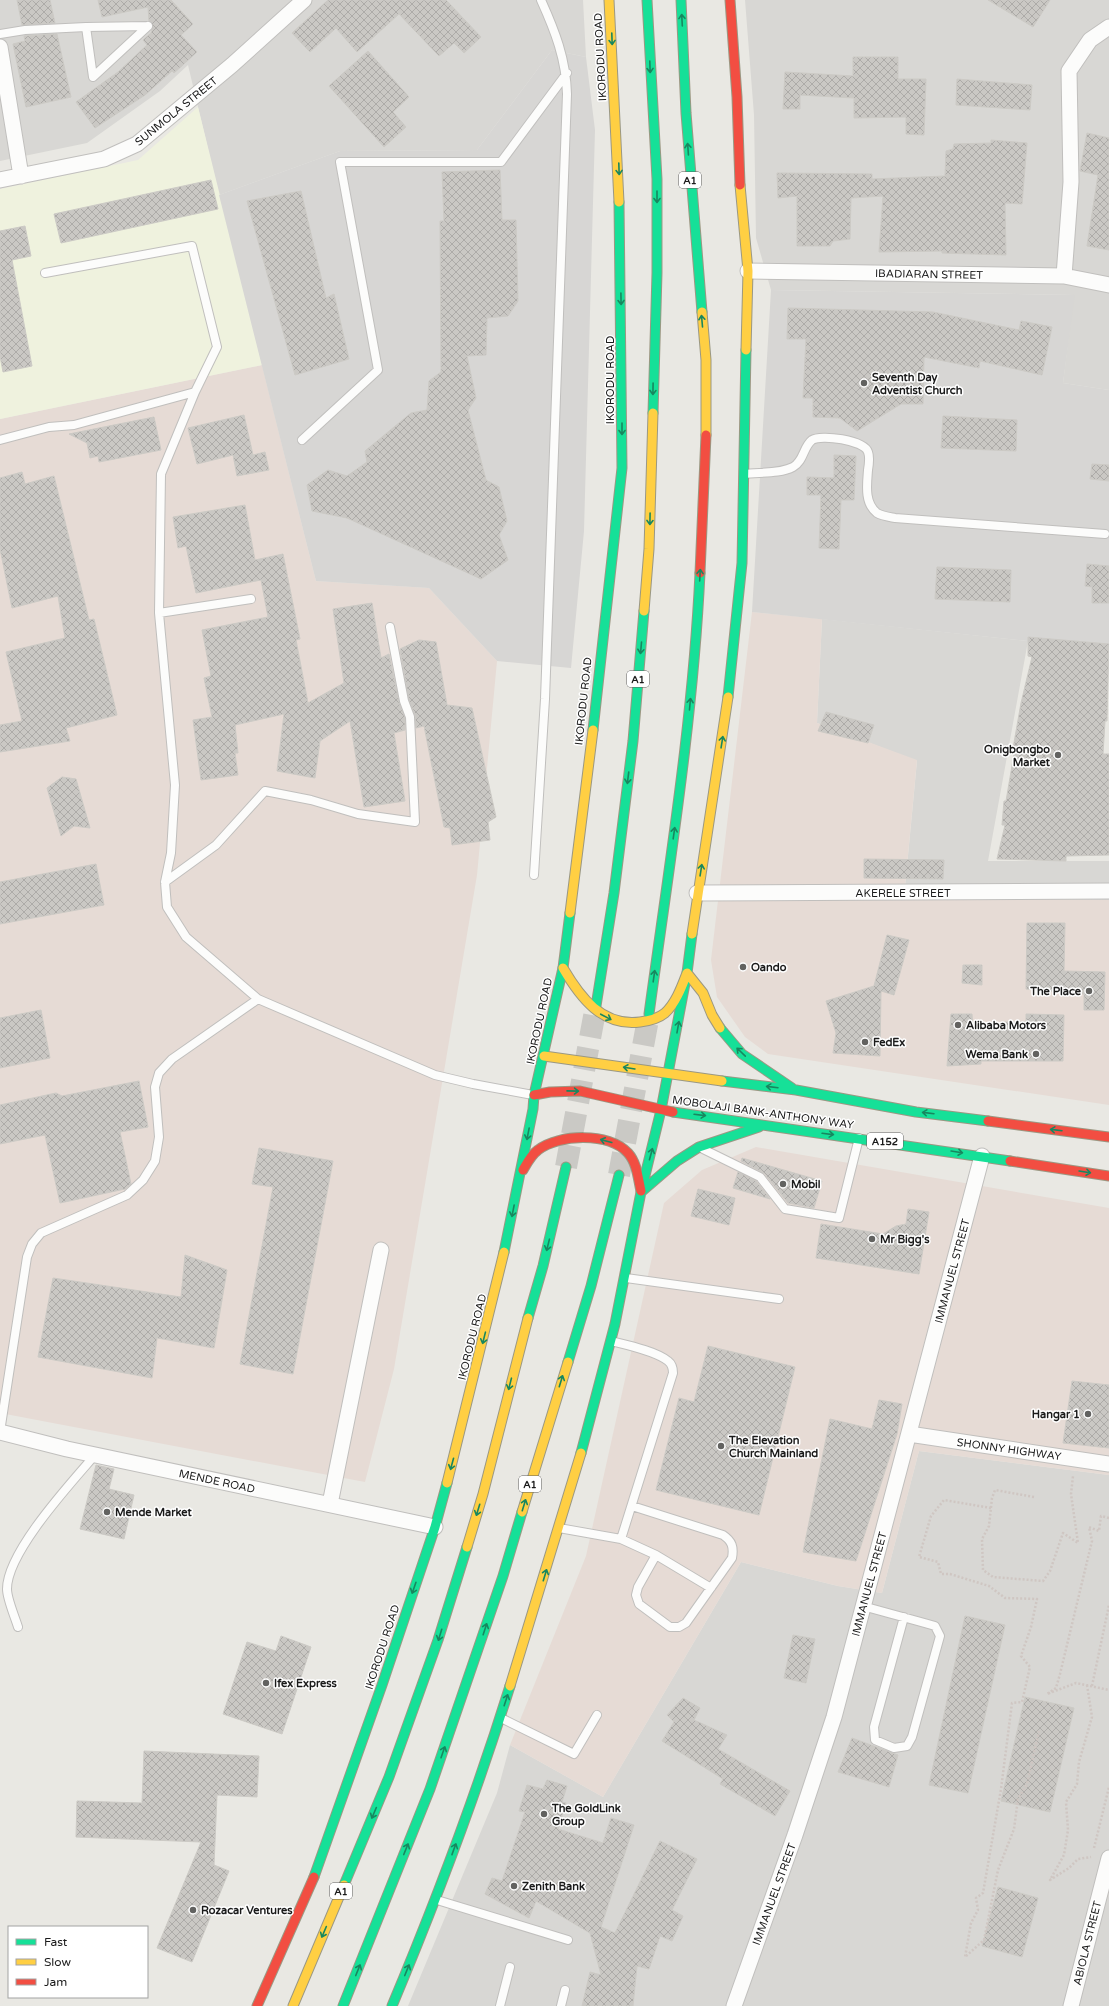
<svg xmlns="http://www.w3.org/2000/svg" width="1109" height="2006" font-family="'Varela Round',sans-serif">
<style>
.residential{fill:#d8d7d4}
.commercial{fill:#e6dbd5}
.education{fill:#eff2de}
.religious{fill:#d7d6d4}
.building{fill:url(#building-cross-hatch);stroke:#cccac5}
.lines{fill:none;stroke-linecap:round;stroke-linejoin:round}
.highway-tunnel{stroke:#cac9c5;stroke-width:22;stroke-dasharray:22 11;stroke-linecap:butt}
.lane-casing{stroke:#c0bfbd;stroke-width:10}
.street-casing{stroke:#c0bfbd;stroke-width:17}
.fast-casing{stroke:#9b9883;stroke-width:11}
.slow-casing{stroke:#9b9883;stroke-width:11}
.jam-casing{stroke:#9b9883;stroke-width:11}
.path{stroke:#cfc6c2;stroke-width:2.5;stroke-dasharray:2 2;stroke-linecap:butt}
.lane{stroke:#fcfcfb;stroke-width:8}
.street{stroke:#fcfcfb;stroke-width:15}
.fast{stroke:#16e098;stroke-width:9}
.slow{stroke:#ffcf43;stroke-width:9}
.jam{stroke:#f24e42;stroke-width:9}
.oneway{stroke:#18875f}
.poi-dot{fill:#626260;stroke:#fff;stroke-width:1.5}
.labels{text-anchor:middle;stroke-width:3;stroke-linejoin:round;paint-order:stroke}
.shield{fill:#fff;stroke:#5f5f5f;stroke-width:1}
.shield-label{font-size:10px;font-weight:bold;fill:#1a1a1a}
.street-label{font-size:11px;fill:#1a1a1a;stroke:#fff}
.poi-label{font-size:11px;font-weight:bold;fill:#1a1a1a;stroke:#fff;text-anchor:start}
</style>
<defs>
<pattern id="building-cross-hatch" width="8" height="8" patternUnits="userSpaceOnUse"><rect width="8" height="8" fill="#cac8c4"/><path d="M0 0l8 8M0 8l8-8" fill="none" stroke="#adaba8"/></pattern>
</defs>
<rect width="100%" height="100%" fill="#e9e8e3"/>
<path class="residential" d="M0 0H583L586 57 552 50 477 150 340 151 219 195 188 65 160 91 87 143 0 161Z
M745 0H1109V390L1063 383 1074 295 771 290 756 238 754 115Z
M822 619 1028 641 988 861H1109V900L904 898 917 761 817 723Z
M919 1451 1109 1475V2006H408L497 1793 510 1745 603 1797 741 1562 838 1586 882 1593Z"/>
<path class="commercial" d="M262 365 316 581 429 588 497 661 477 875 394 1369 365 1482 0 1413V419Z
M752 612 822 619 817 723 917 760 904 897 1109 900V1105L768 1054 745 1037 717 997 711 960Z
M756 1147 1109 1208V1475L919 1451 882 1593 838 1586 741 1562 603 1797 510 1745 586 1556 664 1203 702 1170Z"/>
<path class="education" d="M198 107 262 365 0 419V189L138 160Z"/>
<path class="religious" d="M552 50 586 57 595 130 584 531 571 668 497 661 429 588 316 581 219 195 340 151 477 150Z
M771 290 1075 295 1063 383 1109 390V646L1028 641 752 612Z"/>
<path class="building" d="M17 0H50L55 23 22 25Z
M98 0H171L193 24 181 35 197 52 174 73 172 71 145 95 95 128 76 102 118 72 147 45 143 40 151 33 153 26 149 21 148 7 102 17Z
M328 0H446L481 37 464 53 454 43 439 56 399 14 357 52 336 28 310 52 292 33Z
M988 0H1050L1033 27Z
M57 34 71 97 26 107 13 44 25 41 24 36Z
M368 51 409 97 393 112 406 127 384 147 329 86Z
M853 57H898V79H926L924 135 906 134V117L854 118V98L800 95V109H783L785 72 853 76Z
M957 79 1032 85 1030 110 956 105Z
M1087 133 1109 138V250L1087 246 1098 175 1080 171Z
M991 140 1027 143 1022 204 1005 203 1006 255 942 253V251L879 252 883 196 851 198 850 239 833 241 830 246H797V196L778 198 777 173 872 174V179L945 176 946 151 953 149 954 144 991 143Z
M500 170 502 220H516L518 301 508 316 487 318 486 355 467 356 476 398 468 410 486 480 499 487 507 521 499 535 508 560 481 579 347 518 312 511 307 485 328 470 347 476 367 462 365 451 411 413 427 410 429 381 441 372 440 221H444L442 172Z
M211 180 218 209 61 243 54 214Z
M301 191 326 298 334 294 349 359 295 375 247 201Z
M25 226 31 256 12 260 32 366 3 372 0 356V231Z
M788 308 933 312 1019 330 1021 321 1052 327 1042 375 980 361 979 368 924 357 923 404H901L857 431 840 418 813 417V398H803L806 339H787Z
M244 415 253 455 265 452 269 470 237 476 233 455 197 464 188 428Z
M943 416 1017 420 1016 451 941 448Z
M154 417 161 450 99 462 98 456 90 458 87 443 69 434Z
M834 455 856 456 854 500H841L839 549 819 548 821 495H807V477L834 478Z
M1092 464 1109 465V481L1090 479Z
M22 472 25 484 54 476 89 620 94 619 117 715 66 728 70 741 0 752V725L22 721 6 652 65 638 58 596 12 608 0 549V478Z
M245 505 255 560 283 554 300 639 296 640 308 703 344 683 333 609 372 603 381 658 389 654 399 702 405 718V730L394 733 405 801 364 807 350 721 320 741 315 778 277 771 284 714 235 725 238 753H235L238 775 201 780 193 720 212 717 204 678 211 676 202 630 268 617 261 580 196 593 186 546 178 548 173 517Z
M1087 564 1109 566V603H1092V587L1085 586Z
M937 567 1011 570 1010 602 935 599Z
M1028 637 1109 644 1107 721H1105L1103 754H1109V855L1066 856V861L997 859 1005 825H1002L1004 801H1006L1014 754H1012L1021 703 1032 657 1028 656Z
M419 640 436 642 447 705 472 708 496 817 488 822 490 840 452 845 450 828 444 827 424 726 416 728 415 715 409 700 400 649Z
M826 712 874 725 868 743 818 731Z
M62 777 76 779 90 828 74 826 61 836 47 788Z
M864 859 944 860 943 879 864 878Z
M96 864 104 905 0 924V882Z
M1027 923H1065L1064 971 1105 972 1104 1010H1084V994L1026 989Z
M887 935 909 940 894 995 881 991 880 1056 833 1053 836 1033 826 1001 874 986Z
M963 965H982V985L962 983Z
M41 1010 50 1058 0 1068V1018Z
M951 1014H972L973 1029H1002V1022H1026V1014L1064 1015 1063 1061H981V1064L947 1066Z
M139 1081 148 1127 120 1132 131 1184 125 1189 60 1203 45 1135 0 1144V1105L56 1093 62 1096Z
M259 1148 333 1161 293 1374 240 1364 273 1187 252 1184Z
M742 1158 822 1181 814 1208 788 1203 764 1173 741 1161Z
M738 1172 756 1181 770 1199 733 1188Z
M698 1189 735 1198 729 1225 691 1216Z
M908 1209 929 1212 919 1274 816 1258 821 1224 883 1234 896 1226 906 1224Z
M185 1255 227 1270 214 1348 157 1338 152 1378 38 1357 53 1278 181 1297Z
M708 1346 795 1367 759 1515 656 1490 679 1398 694 1402Z
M1072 1381 1109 1385V1448L1063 1443Z
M879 1400 902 1404 897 1434 856 1561 803 1552 830 1419 872 1429Z
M96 1465 114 1469 109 1489 134 1495 124 1539 80 1529Z
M965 1616 1005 1625 968 1793 929 1785Z
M793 1635 815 1639 806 1683 784 1678Z
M281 1636 311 1647 282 1734 223 1714 247 1642 276 1651Z
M1025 1697 1074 1708 1050 1812 1001 1801Z
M683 1698 700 1708 694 1720 727 1735 718 1749 790 1791 775 1816 720 1784 723 1779 662 1741 674 1722 667 1715Z
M852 1738 898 1755 889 1787 838 1772Z
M144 1751 259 1756 257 1797 217 1795 214 1865 229 1871 192 1962 157 1948 201 1842 76 1837 77 1801 142 1803Z
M547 1780 567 1786 562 1802 566 1803 558 1829 603 1843 611 1818 634 1825 601 1927 615 1933 660 1841 697 1859 672 1910 683 1916 672 1941 660 1936 649 1969 637 1966 633 2006H582L590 1972 601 1975 590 1933 536 1901 529 1918 485 1894 492 1878 502 1881 525 1812 519 1811 527 1785 543 1789Z
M998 1887 1038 1898 1022 1957 982 1946Z"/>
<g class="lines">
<path class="highway-tunnel" d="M566 1167 596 1006
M619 1175 649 1014"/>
<g class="lane-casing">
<path id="lane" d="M86 27 148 26
M0 34 25 30 86 27 93 77 148 26
M45 273 192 246 217 347 195 392
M0 440 49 427 74 425 195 392 161 474 159 613 175 785 171 853 165 882 167 907 186 937 258 999 435 1075 473 1084 533 1095
M302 440 378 370 340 162H501L567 73
M744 474C759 472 780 474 793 467 804 461 803 447 812 440 821 434 864 440 868 452 870 457 869 464 868 470 867 484 864 503 877 513 882 516 890 517 895 518L1105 534
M159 613 251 599
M534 875 545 699 567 94C566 59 555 31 541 0
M165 882 216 845 265 791 311 800 358 814 415 822 410 717 404 701 390 627
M703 1149 760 1177 785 1209 839 1218 859 1138
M626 1278 779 1299
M611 1341C627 1345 656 1351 668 1361 672 1364 673 1368 673 1373L621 1539
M0 1432 27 1257 32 1244 41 1233 127 1195 143 1180 155 1161 159 1137 155 1087 159 1073 172 1059 258 999
M632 1506 723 1535C732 1541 734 1547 732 1558L686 1623 679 1627H670L639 1604 636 1595 638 1587 656 1555
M559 1528 621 1539 656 1555 711 1588
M863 1606C887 1613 911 1619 935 1626L940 1636 912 1737 907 1746 894 1748 875 1740 874 1727 904 1617
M18 1627C15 1617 7 1599 7 1589 7 1552 71 1483 95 1455
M501 1718 574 1754 597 1715
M437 1900 568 1940
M500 2006 510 1967
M561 2006 565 1990"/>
</g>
<g class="street-casing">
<path id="street" d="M0 47 21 176
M0 180 104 159 137 144 232 65 304 0
M748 271 1064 276 1109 285
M1064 276 1071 182 1069 71 1090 40 1109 27
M697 893 1109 891
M0 1432 67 1449 435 1527
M909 1434 1109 1464
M330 1504 381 1250
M734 2006 795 1835 834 1717 982 1156
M1071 2006 1109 1858"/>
</g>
<g class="fast-casing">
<path id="fast" d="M647 0 657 179V273L653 413
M681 0 686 113 702 312
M728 697 742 563 746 350
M593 730 622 468 619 202
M596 1006 614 893 633 741 644 611
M649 1014C669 867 693 721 700 573
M720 1028 742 1054 792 1088
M722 1081 796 1090 916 1112 988 1121
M673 1112 1010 1161
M641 1192 677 1161 699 1147 759 1127
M504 1252 533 1109 534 1095 563 968 570 913
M528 1318 543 1266 566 1167
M568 1362 591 1286 619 1175
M581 1453 615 1324 641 1192 661 1110 687 973 692 934
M314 1877 382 1685 435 1527 447 1483
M344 1885 389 1777 438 1640 467 1547
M343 2006 430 1789 503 1576 522 1512
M392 2006C436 1901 476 1795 510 1686"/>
</g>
<g class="slow-casing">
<path id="slow" d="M609 0 619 202
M740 185 748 271 746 350
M702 312 706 360V435
M644 611 649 549 653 413
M570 913 593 730
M692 934 728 697
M563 968C580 997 602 1027 640 1022 648 1021 659 1018 665 1013 676 1003 682 986 687 973L703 993 712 1015 720 1028
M544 1056 722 1081
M447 1483 504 1252
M522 1512 568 1362
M467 1547 483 1494 528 1318
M510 1686 581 1453
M293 2006 344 1885"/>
</g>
<g class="jam-casing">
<path id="jam" d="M730 0 737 97 740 185
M700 573 706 435
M534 1095 550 1092 580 1091 673 1112
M988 1121 1109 1137
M1010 1161 1109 1176
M523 1170C527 1163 531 1155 538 1150 559 1134 609 1132 628 1153 637 1163 638 1178 641 1191
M257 2006 314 1877"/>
</g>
<path class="path" d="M1034 1497 995 1490 992 1498 989 1526 982 1539 983 1570 993 1577 1043 1581 1050 1571 1063 1533 1078 1543 1071 1494 1073 1476
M991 1508 944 1500 931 1516 919 1557 938 1562 941 1574H950L989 1586 1005 1598 1037 1599 1031 1627 1021 1656 1030 1667 1022 1702 1012 1703 1001 1789 983 1893 976 1898 978 1910 971 1923 965 1957 984 1940 998 1870 1014 1829 1018 1799 1027 1784 1039 1731
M1109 1518 1101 1516 1099 1531 1089 1527 1092 1541 1060 1674 1056 1688 1047 1694 1076 1683 1109 1690
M1087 1685 1092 1717 1079 1762 1077 1784 1066 1802 1068 1830 1064 1855 1050 1880 1069 1868 1078 1859 1091 1857
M1092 1686 1109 1605
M1094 1848 1109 1787"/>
<use href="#lane" class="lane"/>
<use href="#street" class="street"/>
<use href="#fast" class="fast"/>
<use href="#slow" class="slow"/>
<use href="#jam" class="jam"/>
</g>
<defs><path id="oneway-shaft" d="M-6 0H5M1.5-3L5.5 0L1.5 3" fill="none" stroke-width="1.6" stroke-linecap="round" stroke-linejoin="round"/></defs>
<g class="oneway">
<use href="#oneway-shaft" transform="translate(682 20) rotate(-93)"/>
<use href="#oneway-shaft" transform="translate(612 39) rotate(88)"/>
<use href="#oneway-shaft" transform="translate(650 67) rotate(88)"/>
<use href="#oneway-shaft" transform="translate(688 149) rotate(-94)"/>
<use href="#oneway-shaft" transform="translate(619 169) rotate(88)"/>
<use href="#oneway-shaft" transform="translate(657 197) rotate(90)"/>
<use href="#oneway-shaft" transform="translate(621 299) rotate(89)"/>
<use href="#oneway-shaft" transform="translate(702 321) rotate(-95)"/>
<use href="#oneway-shaft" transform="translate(653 389) rotate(91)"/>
<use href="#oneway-shaft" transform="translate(622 429) rotate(90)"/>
<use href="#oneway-shaft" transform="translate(650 519) rotate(91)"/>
<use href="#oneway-shaft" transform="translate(700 575) rotate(-87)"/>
<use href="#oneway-shaft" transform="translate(641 648) rotate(95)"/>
<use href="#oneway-shaft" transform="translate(690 704) rotate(-85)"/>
<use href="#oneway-shaft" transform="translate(722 742) rotate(-81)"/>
<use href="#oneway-shaft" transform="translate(628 778) rotate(97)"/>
<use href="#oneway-shaft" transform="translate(674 833) rotate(-82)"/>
<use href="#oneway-shaft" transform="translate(701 870) rotate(-81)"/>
<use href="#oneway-shaft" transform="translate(654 976) rotate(-82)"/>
<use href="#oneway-shaft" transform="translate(606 1017) rotate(28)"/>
<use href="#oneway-shaft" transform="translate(678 1027) rotate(-80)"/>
<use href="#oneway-shaft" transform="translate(741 1052) rotate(-136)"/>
<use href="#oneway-shaft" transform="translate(629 1068) rotate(-171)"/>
<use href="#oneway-shaft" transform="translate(772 1087) rotate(-173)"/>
<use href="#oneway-shaft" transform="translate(573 1091) rotate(1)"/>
<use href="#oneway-shaft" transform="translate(928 1113) rotate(-173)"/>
<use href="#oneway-shaft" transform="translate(700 1115) rotate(7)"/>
<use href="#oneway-shaft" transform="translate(1056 1130) rotate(-173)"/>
<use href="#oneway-shaft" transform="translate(528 1134) rotate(101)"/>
<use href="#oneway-shaft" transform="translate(828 1134) rotate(7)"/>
<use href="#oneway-shaft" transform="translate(606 1141) rotate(-165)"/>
<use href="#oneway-shaft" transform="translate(957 1152) rotate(9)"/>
<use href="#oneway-shaft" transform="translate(651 1154) rotate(-75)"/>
<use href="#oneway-shaft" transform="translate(1085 1172) rotate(9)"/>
<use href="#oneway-shaft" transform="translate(513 1211) rotate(101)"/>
<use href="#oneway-shaft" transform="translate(548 1245) rotate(104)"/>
<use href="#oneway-shaft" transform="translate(484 1338) rotate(104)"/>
<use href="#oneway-shaft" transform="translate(561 1381) rotate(-73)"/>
<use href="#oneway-shaft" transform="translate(510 1384) rotate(104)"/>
<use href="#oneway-shaft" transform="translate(452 1464) rotate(105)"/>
<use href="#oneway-shaft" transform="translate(524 1505) rotate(-73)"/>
<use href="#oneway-shaft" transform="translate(478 1510) rotate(107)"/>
<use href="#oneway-shaft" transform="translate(545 1575) rotate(-73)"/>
<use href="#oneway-shaft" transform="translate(414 1588) rotate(109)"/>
<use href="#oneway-shaft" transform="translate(485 1629) rotate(-72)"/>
<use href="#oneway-shaft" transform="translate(440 1635) rotate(107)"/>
<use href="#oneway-shaft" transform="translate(506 1700) rotate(-72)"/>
<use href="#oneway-shaft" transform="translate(443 1752) rotate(-71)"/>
<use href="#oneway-shaft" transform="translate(374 1813) rotate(113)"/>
<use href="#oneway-shaft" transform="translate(406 1849) rotate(-68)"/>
<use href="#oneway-shaft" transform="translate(454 1849) rotate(-70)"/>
<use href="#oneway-shaft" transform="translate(324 1932) rotate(113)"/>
<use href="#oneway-shaft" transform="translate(358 1970) rotate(-68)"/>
<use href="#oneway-shaft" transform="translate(407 1970) rotate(-68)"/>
</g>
<g class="poi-dot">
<circle cx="864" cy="383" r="4"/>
<circle cx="1058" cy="755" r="4"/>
<circle cx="743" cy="967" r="4"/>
<circle cx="1089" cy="991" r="4"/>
<circle cx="958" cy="1025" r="4"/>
<circle cx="865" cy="1042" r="4"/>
<circle cx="1036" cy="1054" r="4"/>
<circle cx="783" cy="1184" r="4"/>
<circle cx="872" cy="1239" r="4"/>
<circle cx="1088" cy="1414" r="4"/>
<circle cx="721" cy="1446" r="4"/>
<circle cx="107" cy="1512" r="4"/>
<circle cx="266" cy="1683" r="4"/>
<circle cx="544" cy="1814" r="4"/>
<circle cx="514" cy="1886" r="4"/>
<circle cx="193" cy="1910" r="4"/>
</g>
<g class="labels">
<g class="shield">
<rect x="679" y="172" width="22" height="16" rx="3"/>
<rect x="627" y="671" width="22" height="16" rx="3"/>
<rect x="867" y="1133" width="36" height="16" rx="3"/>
<rect x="519" y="1476" width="22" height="16" rx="3"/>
<rect x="330" y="1883" width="22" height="16" rx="3"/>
</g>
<g class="shield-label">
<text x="690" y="184">A1</text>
<text x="638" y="683">A1</text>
<text x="885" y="1145">A152</text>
<text x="530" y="1488">A1</text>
<text x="341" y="1895">A1</text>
</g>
<g class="street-label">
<text transform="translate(600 57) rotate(-93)" y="4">IKORODU ROAD</text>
<text transform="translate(176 111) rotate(-39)" y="4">SUNMOLA STREET</text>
<text transform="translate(929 274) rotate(1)" y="4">IBADIARAN STREET</text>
<text transform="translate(610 380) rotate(-90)" y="4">IKORODU ROAD</text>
<text transform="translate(583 701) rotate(-84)" y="4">IKORODU ROAD</text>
<text x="903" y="897">AKERELE STREET</text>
<text transform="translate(539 1021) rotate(-78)" y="4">IKORODU ROAD</text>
<text transform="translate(763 1112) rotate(8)" y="4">MOBOLAJI BANK-ANTHONY WAY</text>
<text transform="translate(952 1271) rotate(-75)" y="4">IMMANUEL STREET</text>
<text transform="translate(472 1337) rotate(-76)" y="4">IKORODU ROAD</text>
<text transform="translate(1009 1449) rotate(8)" y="4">SHONNY HIGHWAY</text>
<text transform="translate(217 1481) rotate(12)" y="4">MENDE ROAD</text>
<text transform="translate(869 1584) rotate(-75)" y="4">IMMANUEL STREET</text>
<text transform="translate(382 1647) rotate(-72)" y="4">IKORODU ROAD</text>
<text transform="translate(774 1894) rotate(-70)" y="4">IMMANUEL STREET</text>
<text transform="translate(1087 1943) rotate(-76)" y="4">ABIOLA STREET</text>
</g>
<g class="poi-label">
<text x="872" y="381">Seventh Day<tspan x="872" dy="13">Adventist Church</tspan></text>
<text x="1050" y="753" text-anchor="end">Onigbongbo<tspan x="1050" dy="13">Market</tspan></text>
<text x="751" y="971">Oando</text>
<text x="1081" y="995" text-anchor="end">The Place</text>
<text x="966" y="1029">Alibaba Motors</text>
<text x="873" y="1046">FedEx</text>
<text x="1028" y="1058" text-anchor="end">Wema Bank</text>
<text x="791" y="1188">Mobil</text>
<text x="880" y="1243">Mr Bigg's</text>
<text x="1080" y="1418" text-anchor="end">Hangar 1</text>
<text x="729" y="1444">The Elevation<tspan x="729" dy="13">Church Mainland</tspan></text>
<text x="115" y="1516">Mende Market</text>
<text x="274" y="1687">Ifex Express</text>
<text x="552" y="1812">The GoldLink<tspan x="552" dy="13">Group</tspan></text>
<text x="522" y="1890">Zenith Bank</text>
<text x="201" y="1914">Rozacar Ventures</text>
</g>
</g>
<rect x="8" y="1926" width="140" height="72" fill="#ffffff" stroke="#a3a3a3"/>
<rect x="16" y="1939" width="20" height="6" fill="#16e098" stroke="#a3a3a3"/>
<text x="44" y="1946" font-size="12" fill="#1a1a1a">Fast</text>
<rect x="16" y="1959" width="20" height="6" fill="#ffcf43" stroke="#a3a3a3"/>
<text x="44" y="1966" font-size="12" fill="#1a1a1a">Slow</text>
<rect x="16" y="1979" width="20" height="6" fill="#f24e42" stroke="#a3a3a3"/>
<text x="44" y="1986" font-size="12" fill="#1a1a1a">Jam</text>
</svg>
